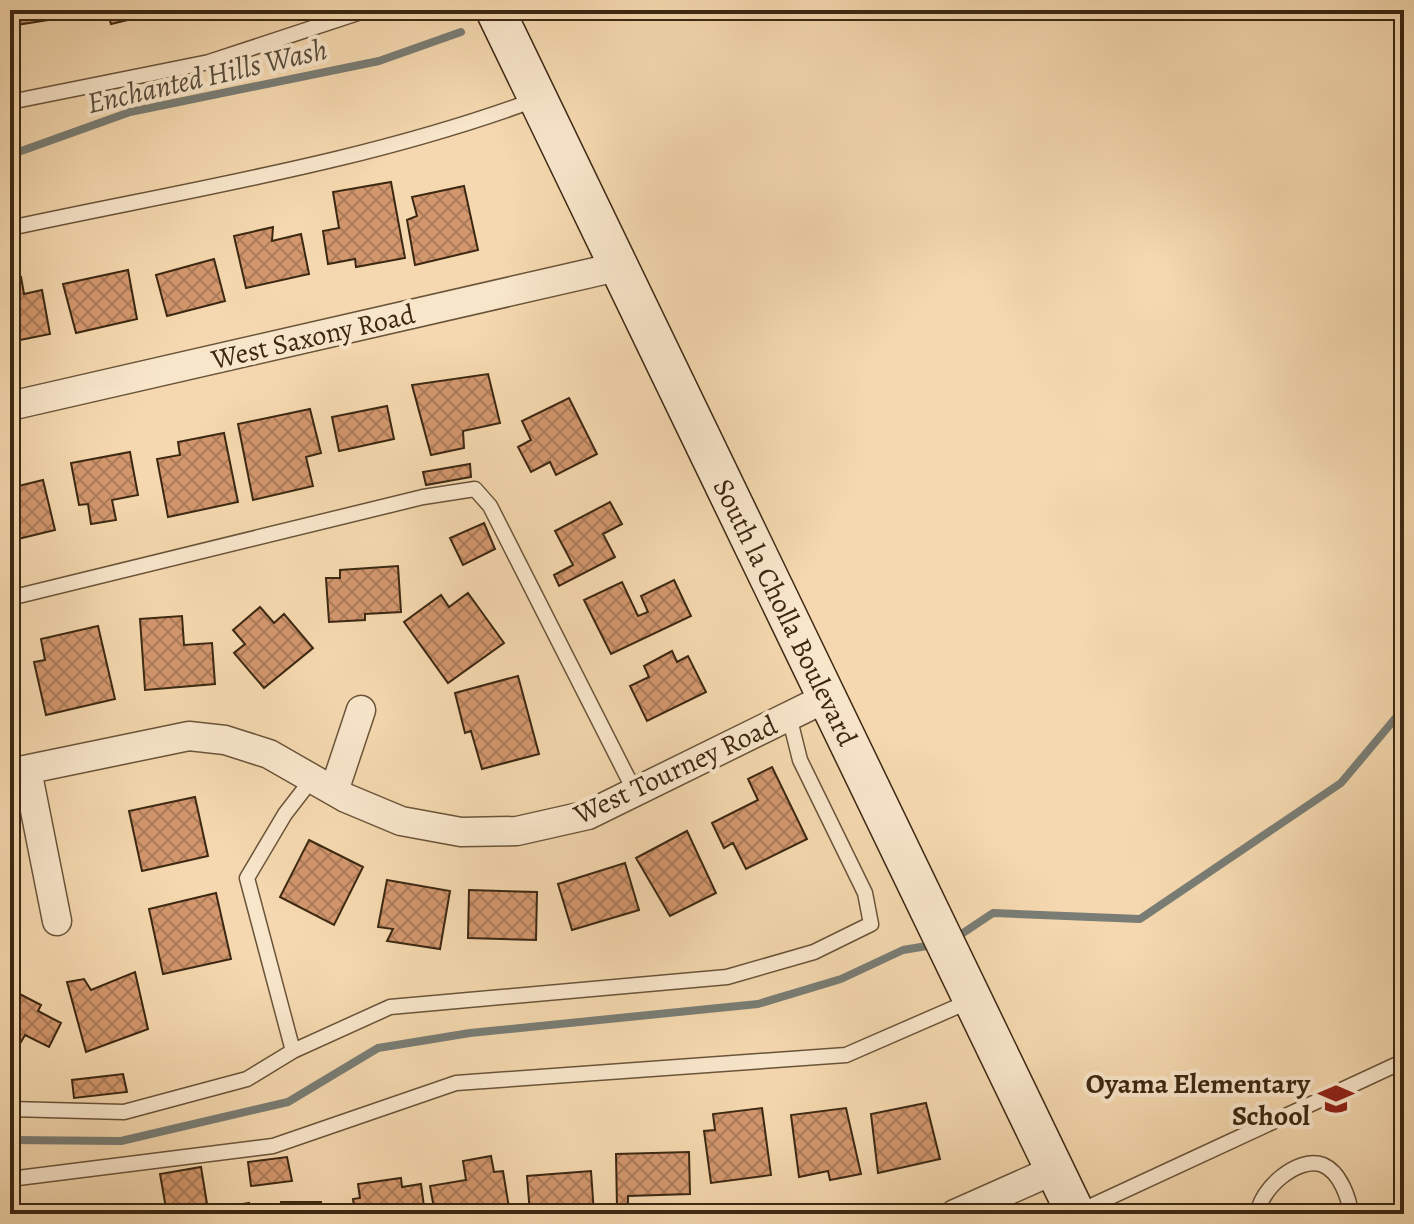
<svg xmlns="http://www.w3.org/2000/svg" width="1414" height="1224" font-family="Alegreya,serif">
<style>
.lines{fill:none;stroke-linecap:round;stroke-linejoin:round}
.stream{stroke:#797d75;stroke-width:8}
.building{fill:url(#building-cross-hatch);stroke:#3c2812;stroke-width:2}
.service-casing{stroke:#6a5439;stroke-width:17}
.minor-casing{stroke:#6a5439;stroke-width:31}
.secondary-casing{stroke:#3c2812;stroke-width:41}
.service{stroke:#f8e6cb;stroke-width:14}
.minor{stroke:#f8e6cb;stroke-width:28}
.secondary{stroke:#f8e6cb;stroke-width:38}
.labels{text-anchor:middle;stroke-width:8;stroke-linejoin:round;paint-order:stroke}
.street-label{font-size:28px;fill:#3c2812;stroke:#f8e6cb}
.poi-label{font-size:28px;font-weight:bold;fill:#3c2812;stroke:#f8e6cb;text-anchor:end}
.water-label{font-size:30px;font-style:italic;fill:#564c3b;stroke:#f8e6cb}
</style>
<defs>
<pattern id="building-cross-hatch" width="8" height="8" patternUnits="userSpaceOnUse" patternTransform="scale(2)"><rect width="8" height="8" fill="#d3976e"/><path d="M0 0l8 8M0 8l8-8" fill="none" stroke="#ac7b59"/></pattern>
</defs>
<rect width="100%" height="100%" fill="#f5d8af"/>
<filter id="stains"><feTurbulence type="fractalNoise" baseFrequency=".0025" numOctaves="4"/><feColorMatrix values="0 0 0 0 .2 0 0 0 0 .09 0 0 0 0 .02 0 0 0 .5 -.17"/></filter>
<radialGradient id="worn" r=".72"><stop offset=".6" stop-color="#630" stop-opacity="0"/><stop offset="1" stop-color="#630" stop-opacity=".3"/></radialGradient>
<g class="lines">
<path class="stream" d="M10 155 130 112 379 61 461 32
M954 939 993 913 1140 919 1341 783 1404 708
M10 1140 121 1141 288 1102 378 1048 470 1033 758 1004 841 979 903 950 933 945"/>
</g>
<path class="building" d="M10 10H78V11L63 13 67 17 10 26Z
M107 10H169L111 24Z
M391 182 405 258 356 267 355 259 328 264 323 231 339 228 333 192Z
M464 186 478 250 415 265 407 220 417 216 412 197Z
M273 227 272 241 301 234 309 274 246 288 234 236Z
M214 259 225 301 167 316 156 275Z
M128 270 137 319 76 333 63 284Z
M21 277 24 294 42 290 50 334 10 342V279Z
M488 374 500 423 463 431 464 448 431 455 412 385Z
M569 398 597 454 556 475 550 462 531 472 518 447 531 440 522 421Z
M387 406 394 439 339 451 332 417Z
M310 409 321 453 306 457 313 486 253 500 238 424Z
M224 433 238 502 168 517 157 459 180 455 178 442Z
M130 452 138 495 112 500 116 520 91 524 88 504 79 505 71 463Z
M470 464 471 477 426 485 423 472Z
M43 480 55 530 10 541V488Z
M610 502 622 524 603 534 615 557 559 586 554 575 573 565 555 531Z
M484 523 495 549 463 565 450 538Z
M398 566 401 612 365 614V620L329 622 326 578H340V570Z
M674 580 691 616 611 654 584 600 622 582 638 616 648 612 641 596Z
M468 593 504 643 448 683 404 622 441 595 449 607Z
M260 607 274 623 284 614 313 648 264 688 234 653 245 644 233 630Z
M182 616 184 645 212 643 215 684 145 690 140 619Z
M98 626 115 699 46 715 34 662 45 660 41 639Z
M672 651 677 662 688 656 706 692 647 721 630 686 649 677 644 666Z
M518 676 539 754 482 769 471 731 465 733 455 693Z
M772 767 807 839 746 869 733 843 724 848 712 823 758 800 748 779Z
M195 797 208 856 142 871 129 811Z
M687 831 716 893 670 916 636 858Z
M309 840 363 867 334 925 280 897Z
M625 863 639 910 572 930 558 884Z
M387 880 450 891 440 949 387 941 393 929 378 927Z
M469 890 537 892 536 940 468 938Z
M216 893 231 959 163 974 149 909Z
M135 972 148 1029 86 1052 67 982 84 979 91 990Z
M10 989 41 1005 38 1011 61 1023 49 1047 25 1035 21 1042 10 1036Z
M123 1074 127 1092 74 1098 72 1080Z
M926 1103 940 1159 878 1173 871 1114Z
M762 1108 771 1175 711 1183 704 1131 715 1130 713 1114Z
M846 1108 861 1174 830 1180 828 1171 799 1177 791 1115Z
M689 1152 690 1194 628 1196V1208H617L616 1154Z
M491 1156 494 1172 503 1171 510 1214H435L430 1186 466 1180 463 1161Z
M287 1157 292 1181 251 1186 248 1162Z
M201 1167 208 1210 249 1203 251 1214H167L160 1174Z
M591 1171 594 1214H530L527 1176Z
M401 1178 402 1187 421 1184 425 1214H355L353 1199 360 1198 358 1184Z
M281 1202H321V1214H340H271L280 1211Z"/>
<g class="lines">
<g class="service-casing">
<path id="service" d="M10 102 209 62 367 10
M10 228C186 190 368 162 537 99
M10 598 423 497 475 489 490 506 635 792
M293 1051 390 1007 727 977 814 952 871 924 865 893 800 760 789 716
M10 1109 124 1112 247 1079 293 1051 247 878 285 814 312 779
M10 1179 273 1146 456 1083 846 1055 970 1001
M1076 1213 1404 1061
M1258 1214C1259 1190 1298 1155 1323 1165 1340 1172 1349 1198 1351 1214"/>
</g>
<g class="minor-casing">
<path id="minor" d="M10 406 617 267
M27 770 57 921
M10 773 189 736 225 740 269 754 346 798 401 821 461 832 517 831 588 815 828 697
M334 791 361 710
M955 1214 1054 1170"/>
</g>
<g class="secondary-casing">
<path id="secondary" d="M495 10 1076 1214"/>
</g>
<use href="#service" class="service"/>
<use href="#minor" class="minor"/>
<use href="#secondary" class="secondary"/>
</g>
<defs>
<g id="school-bare" transform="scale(2.76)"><path d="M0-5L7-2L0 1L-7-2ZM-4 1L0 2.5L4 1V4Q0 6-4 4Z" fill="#8f2418" stroke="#f8e6cb" stroke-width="2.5" paint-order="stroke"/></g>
</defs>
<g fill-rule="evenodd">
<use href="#school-bare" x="1336" y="1099"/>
</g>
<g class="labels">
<g class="street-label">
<text transform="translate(313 336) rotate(-13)" y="10">West Saxony Road</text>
<text transform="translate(786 612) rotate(64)" y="10">South la Cholla Boulevard</text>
<text transform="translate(675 769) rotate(-25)" y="10">West Tourney Road</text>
</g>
<g class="poi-label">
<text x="1310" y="1093">Oyama Elementary<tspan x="1310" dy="32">School</tspan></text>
</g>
<g class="water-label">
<text transform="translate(207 76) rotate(-13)" y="10">Enchanted Hills Wash</text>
</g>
</g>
<rect width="1414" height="1224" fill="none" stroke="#f5d8af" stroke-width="40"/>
<rect x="12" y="12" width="1390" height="1200" fill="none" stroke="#3c2812" stroke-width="4"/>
<rect x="20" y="20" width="1374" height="1184" fill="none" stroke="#3c2812" stroke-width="2"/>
<rect width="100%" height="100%" filter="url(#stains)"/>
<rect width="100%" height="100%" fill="url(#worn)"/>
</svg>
